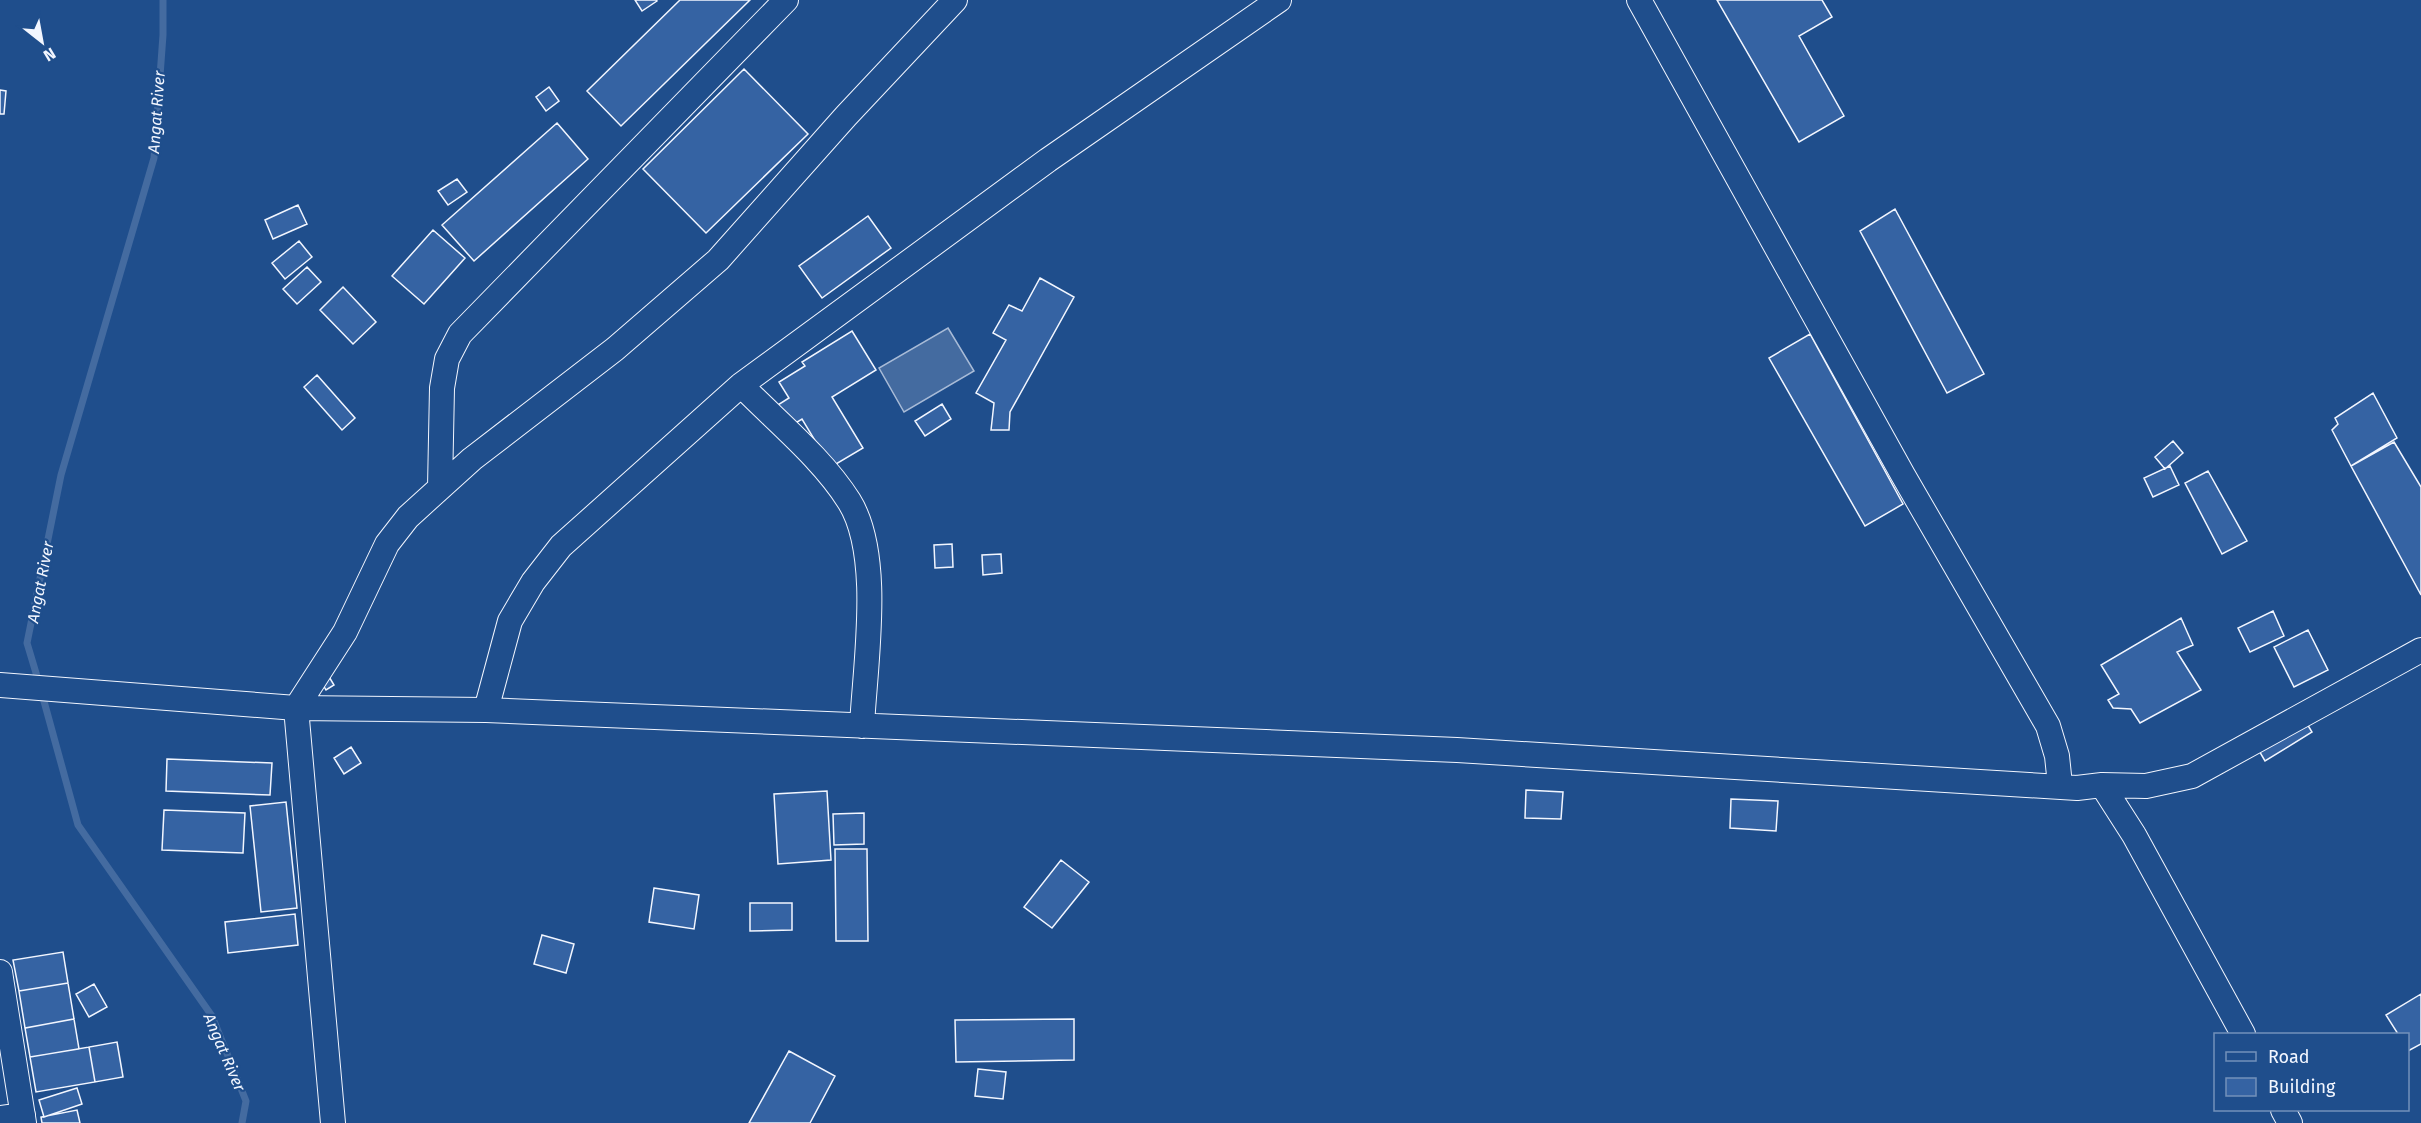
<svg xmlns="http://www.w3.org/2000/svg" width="2421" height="1123" font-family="'Fira Sans',sans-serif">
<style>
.water{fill:#446ba0;stroke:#a8bbd7;stroke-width:1.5}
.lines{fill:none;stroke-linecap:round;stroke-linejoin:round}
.stream{stroke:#446ba0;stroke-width:7}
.building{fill:#3563a3;stroke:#f2f6ff;stroke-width:1.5}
.minor-casing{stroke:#f2f6ff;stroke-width:26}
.minor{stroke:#1f4e8c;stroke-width:24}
.labels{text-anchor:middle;stroke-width:4.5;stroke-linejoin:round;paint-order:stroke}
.water-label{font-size:16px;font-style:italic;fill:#f2f6ff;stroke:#1f4e8c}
</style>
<rect width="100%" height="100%" fill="#1f4e8c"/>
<path class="water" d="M948 328 974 371 904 412 879 368Z"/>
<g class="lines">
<path class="stream" d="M39 683 27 643 61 475 154 158 163 35V0
M42 694 78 825 212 1016 246 1101 242 1123"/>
</g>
<path class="building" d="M635 0H656L657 1 642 11Z
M680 0H750L621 126 587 91Z
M1717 0H1822L1832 17 1799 36 1844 116 1799 142Z
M744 69 808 134 706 233 643 169Z
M549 87 559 101 546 111 536 97Z
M0 90 6 91 4 114H0Z
M557 123 588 159 474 261 442 225Z
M457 179 467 192 448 205 438 191Z
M298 205 307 224 273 239 265 220Z
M1895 209 1984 374 1947 393 1860 231Z
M868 216 891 248 822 298 799 266Z
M433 230 465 258 424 304 392 276Z
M299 241 312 257 285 279 272 263Z
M307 267 321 282 297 304 283 289Z
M1040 278 1074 297 1010 412 1009 430H991L994 403 976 393 1006 340 993 333 1009 305 1022 311Z
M343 287 376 322 353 344 320 310Z
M852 331 876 370 832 397 863 448 831 467 802 419 786 429 773 408 789 398 779 382 805 366 802 362Z
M1810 334 1903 504 1865 526 1769 358Z
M317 375 355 418 342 430 304 387Z
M2373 393 2397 438 2351 466 2332 430 2338 424 2335 418Z
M942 404 951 419 925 436 915 421Z
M2173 441 2183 453 2165 469 2155 457Z
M2394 442 2421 487V595L2351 466Z
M2170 466 2179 485 2153 497 2144 478Z
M2208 471 2247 541 2222 554 2185 483Z
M952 544 953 567 935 568 934 545Z
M1001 554 1002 573 983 575 982 555Z
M2273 611 2284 636 2250 652 2238 628Z
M2181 618 2193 645 2177 652 2201 690 2140 723 2131 709 2113 708 2108 700 2119 694 2101 665Z
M2308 630 2328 670 2294 687 2274 647Z
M322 665 334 685 326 690 314 669Z
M2298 709 2312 732 2265 761 2251 737Z
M351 747 361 763 344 774 334 758Z
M167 759 272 763 270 795 166 791Z
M1526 790 1563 792 1561 819 1525 818Z
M827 791 831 860 778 864 774 794Z
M1731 799 1778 801 1776 831 1730 828Z
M286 802 297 908 261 912 250 806Z
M164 810 245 813 243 853 162 850Z
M864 813V844L834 845 833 814Z
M835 849H867L868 941H836Z
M1061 860 1089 882 1052 928 1024 907Z
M654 888 699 895 694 929 649 922Z
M750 903H792V930L750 931Z
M295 914 298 945 228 953 225 922Z
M542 935 574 944 566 973 534 964Z
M63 952 68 983 19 991 13 960Z
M68 983 74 1019 25 1028 19 991Z
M94 984 107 1007 89 1017 76 994Z
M2421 994V1044L2408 1051V1034H2398L2386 1015Z
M74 1019 79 1049 30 1057 25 1028Z
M1074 1019V1060L956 1062 955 1020Z
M117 1042 123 1077 95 1082 89 1047Z
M89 1047 95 1082 36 1092 30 1057Z
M789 1051 835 1076 810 1123H749Z
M978 1069 1006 1072 1003 1099 975 1096Z
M77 1088 82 1104 44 1117 39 1100Z
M77 1110 80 1123H42L41 1117Z"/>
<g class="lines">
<g class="minor-casing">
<path id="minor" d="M1639 0 1903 475 2048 726 2057 756 2060 785
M741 385C776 421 822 458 849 501 883 555 865 664 862 726
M440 487 442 388 447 359 460 334 786 0
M0 685 296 708 486 710 1457 750 2077 788 2102 785 2146 786 2192 776 2421 650
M486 710 510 621 533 582 561 546 741 385 1048 160 1279 0
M2102 785 2134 835 2243 1034
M0 972 24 1123
M2283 1110 2290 1123
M0 1118 23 1115
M333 1123 296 708 345 632 387 544 408 517 472 459 615 349 718 260 846 116 955 0"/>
</g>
<use href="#minor" class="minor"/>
</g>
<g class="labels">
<g class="water-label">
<text transform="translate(156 112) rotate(-86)" y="6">Angat River</text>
<text transform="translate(40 582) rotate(-79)" y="6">Angat River</text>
<text transform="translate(225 1052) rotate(67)" y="6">Angat River</text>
</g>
</g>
<rect x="2214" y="1033" width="195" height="78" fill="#1f4e8c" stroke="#7391ba" stroke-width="1.5"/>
<rect x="2226" y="1052" width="30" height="9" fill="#1f4e8c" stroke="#7391ba" stroke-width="1.5"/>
<text x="2268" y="1063" font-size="18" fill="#f2f6ff">Road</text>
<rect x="2226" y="1078" width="30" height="18" fill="#3563a3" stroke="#7391ba" stroke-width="1.5"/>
<text x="2268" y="1093" font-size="18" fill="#f2f6ff">Building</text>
<g transform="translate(42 42) rotate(149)" stroke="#1f4e8c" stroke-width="4.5" paint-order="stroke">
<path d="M0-4.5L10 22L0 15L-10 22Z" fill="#f2f6ff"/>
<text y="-9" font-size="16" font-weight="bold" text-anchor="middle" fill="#f2f6ff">N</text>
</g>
</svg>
